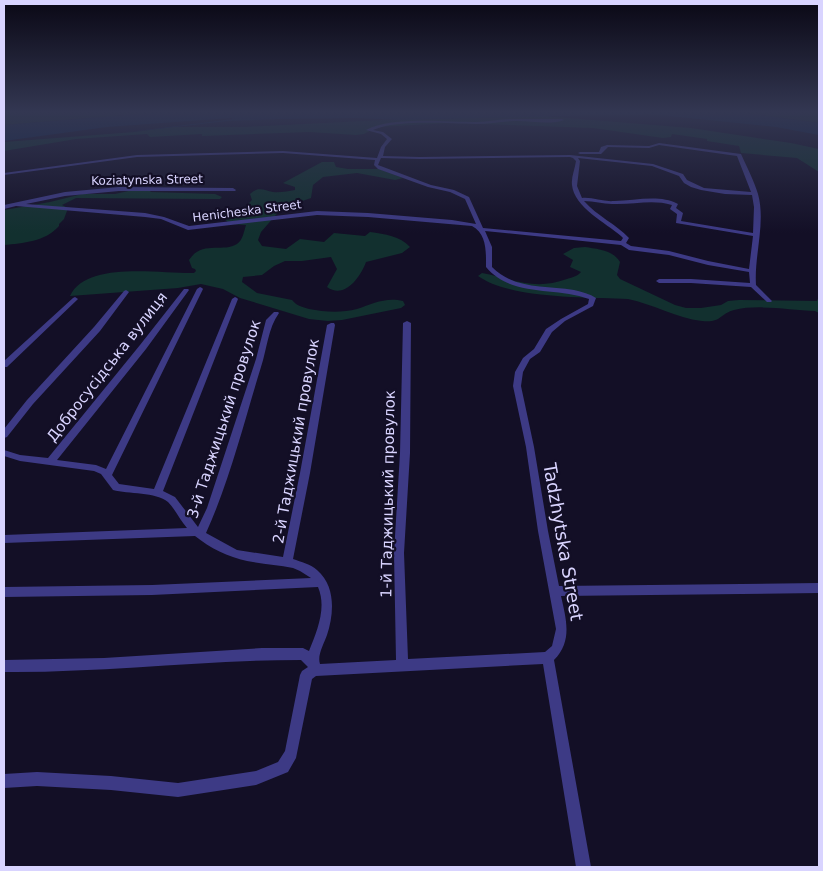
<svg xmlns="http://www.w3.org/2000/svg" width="823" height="871" font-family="'DejaVu Sans',sans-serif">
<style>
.green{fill:#12302f}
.water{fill:#0c2248}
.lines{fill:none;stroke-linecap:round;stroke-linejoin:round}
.minor{fill:#3d3a85;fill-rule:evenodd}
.tertiary{fill:#3d3a85;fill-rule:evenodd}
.labels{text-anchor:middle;stroke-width:4.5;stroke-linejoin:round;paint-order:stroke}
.far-street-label{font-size:12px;fill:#d9d4ff;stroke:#130f26}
.street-label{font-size:15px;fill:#d9d4ff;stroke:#130f26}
.near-street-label{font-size:18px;fill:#d9d4ff;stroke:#130f26}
</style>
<rect width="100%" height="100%" fill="#130f26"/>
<path class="green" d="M19 111H173L4 125V112Z
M731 111H819V123Z
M543 116 691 128 791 143 819 149V172L797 158 741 153 739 146 707 141V139L672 134 671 137 663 138 593 128 451 123 377 127 364 134 356 135 309 132 202 136V134L150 137 147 134 76 139 4 151V142L134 132 172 127H243L383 120Z
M322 162H334L336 167 348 169H379L403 178 395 180 357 173 323 177 313 185 311 198 282 208 261 232 258 240 262 246 286 249 300 239 324 242 334 233 365 236 370 232C385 234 400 236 410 247L402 253 366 262C361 276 345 300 327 287L337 269 331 257 302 261H285L274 266 262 275 243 277 242 282 257 293 292 300C297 306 302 307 309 309 324 312 342 313 357 309 373 304 385 297 403 301L405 305 401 308 342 320 328 321 309 319 240 298 223 289 201 284 178 288 70 296C86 260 162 274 194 273L196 271 195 269 192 268 189 260C202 240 223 253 237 244 243 240 244 231 246 225L230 224 221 216 226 213 243 209 252 200 250 194C258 186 264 190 273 192 279 193 289 191 295 190V187L283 183Z
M133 190H152L150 192 215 194 222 197 220 199H211L76 198 62 205 68 208 64 219 59 224V226C45 242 23 243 4 245V210L50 202 82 194H115Z
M585 247C597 249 613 250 620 262L617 275 620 279 675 305 686 308H701L721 305 728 301 739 300 817 301 819 296V313L815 311C791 310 757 304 734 310 719 314 722 323 702 321 676 318 653 304 628 299 588 297 510 299 478 276L482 273C514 279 534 291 567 279 573 277 578 276 581 272L570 267 573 260 563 254 574 248Z"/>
<path class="water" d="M173 111H731L819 123V135L776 127 650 114 400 120 357 118 279 119 228 121 121 133 233 119 231 118 107 127 4 141V125Z"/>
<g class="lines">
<path class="minor" d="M512 119H562L564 120C551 125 532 121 518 121 504 121 490 124 476 124 446 124 400 119 373 130L383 132 392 139 385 147 383 156 420 157 570 155 653 164 683 174 687 180 704 188 751 192 737 156 659 145 649 148 608 147 601 154H580L578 153 580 152H599L601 147 607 145 649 146 659 143 741 154C747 167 754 181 758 194 766 223 754 255 756 285L772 301 771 302H767L751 287 691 283H659L656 281 659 279H691L750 283 749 272 708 265 669 255 629 250 621 245 485 231 492 247V267C515 290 544 285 574 290 582 292 590 294 596 298L593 306 565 321 552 332 540 352 530 359 523 372 521 386 534 447 548 531 559 586 819 583V593L561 596C566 619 573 641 554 660L591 867H576L543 664 316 676 312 679 296 758 288 772 256 785 178 797 111 790 37 786 4 788V774L37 772 111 776 178 783 256 771 278 762 285 751 300 675 302 671 308 667 301 660C202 660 103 673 4 672V660L104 658 262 648H303L309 651C317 631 327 608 318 587L152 595 4 597V587L152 585 311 578 300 571 293 568C278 565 262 564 247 561 228 557 210 548 195 536L4 543V535L187 528C180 520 175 509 168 502 156 492 128 494 113 490L101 474 94 471 20 461 4 456V450L20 455 48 458 140 345 184 289H188L189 290 146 349 57 460 96 465 106 469 197 289 200 287 202 288 203 289 112 475 119 484 154 489 232 299 235 297 237 298 238 299 163 491 175 497 198 527 207 508 256 359 266 320 274 312H278L279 313C268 328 267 349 261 367 244 422 230 480 206 533L237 550 283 557 300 473 327 325 331 323H334L335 325 310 473 293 559C301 562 311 564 317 570 336 586 334 614 327 635 324 644 317 655 320 664L396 660 394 553 400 453 403 323 407 321 411 323 410 453 404 553 408 659 545 652 552 646 556 629 538 531 526 447 513 386 515 372 523 358 534 349 546 329 561 319 588 304 589 299C555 286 512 298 486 267 486 252 487 234 472 226L368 217 317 215 188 230 161 219 145 217 16 206 4 209V205L65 192 119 187 233 188 236 190 235 191H119L65 196 26 204 145 213 164 217 189 226 317 211 368 213 452 220 476 224 465 199 450 192 428 187 378 169 374 165 375 160 283 153 137 157 4 175V173L137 155 283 151 377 158 381 147 387 139 381 134 366 130C390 116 448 122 477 122 489 122 500 119 512 119ZM570 157 573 158 576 161C575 169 571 177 572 185 574 207 606 223 621 236L623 238 621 241 483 228 469 197 454 190 431 185 378 165 381 158 420 159ZM578 158 652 166 679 176 684 183 691 187 701 190 725 194 752 195 754 207 753 233 681 221 683 213 676 208 678 204C659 194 635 201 614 201 603 202 593 197 582 198L577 186 580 161ZM584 201C594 201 603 204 612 204 633 205 652 199 672 205L670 209 677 214 676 223 753 236 749 269 708 261 669 251 631 246 626 243 629 238C616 224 597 216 584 201Z
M126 290 129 292 100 331 33 404 7 437 4 438V429L27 400 94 327 124 291Z
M75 297 78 299 77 300 7 367H4V361L73 298Z"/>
<path class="tertiary" d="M4 111H10L4 113Z"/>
</g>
<linearGradient id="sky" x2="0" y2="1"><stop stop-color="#0a0815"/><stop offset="0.48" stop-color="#333752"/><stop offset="1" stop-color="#333752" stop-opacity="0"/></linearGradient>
<rect width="823" height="233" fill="url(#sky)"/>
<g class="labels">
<g class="far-street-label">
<text transform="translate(147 180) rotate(-1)" y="4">Koziatynska Street</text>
<text transform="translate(247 211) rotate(-7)" y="4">Henicheska Street</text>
</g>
<g class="street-label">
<text transform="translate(107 367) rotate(-52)" y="5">Добросусідська вулиця</text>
<text transform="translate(224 419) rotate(-72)" y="5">3-й Таджицький провулок</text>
<text transform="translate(296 441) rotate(-80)" y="5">2-й Таджицький провулок</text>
<text transform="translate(388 494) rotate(-89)" y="5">1-й Таджицький провулок</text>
</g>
<g class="near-street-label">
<text transform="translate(563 542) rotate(80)" y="6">Tadzhytska Street</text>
</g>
</g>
<rect width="823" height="871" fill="none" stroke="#d9d4ff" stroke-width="10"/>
</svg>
